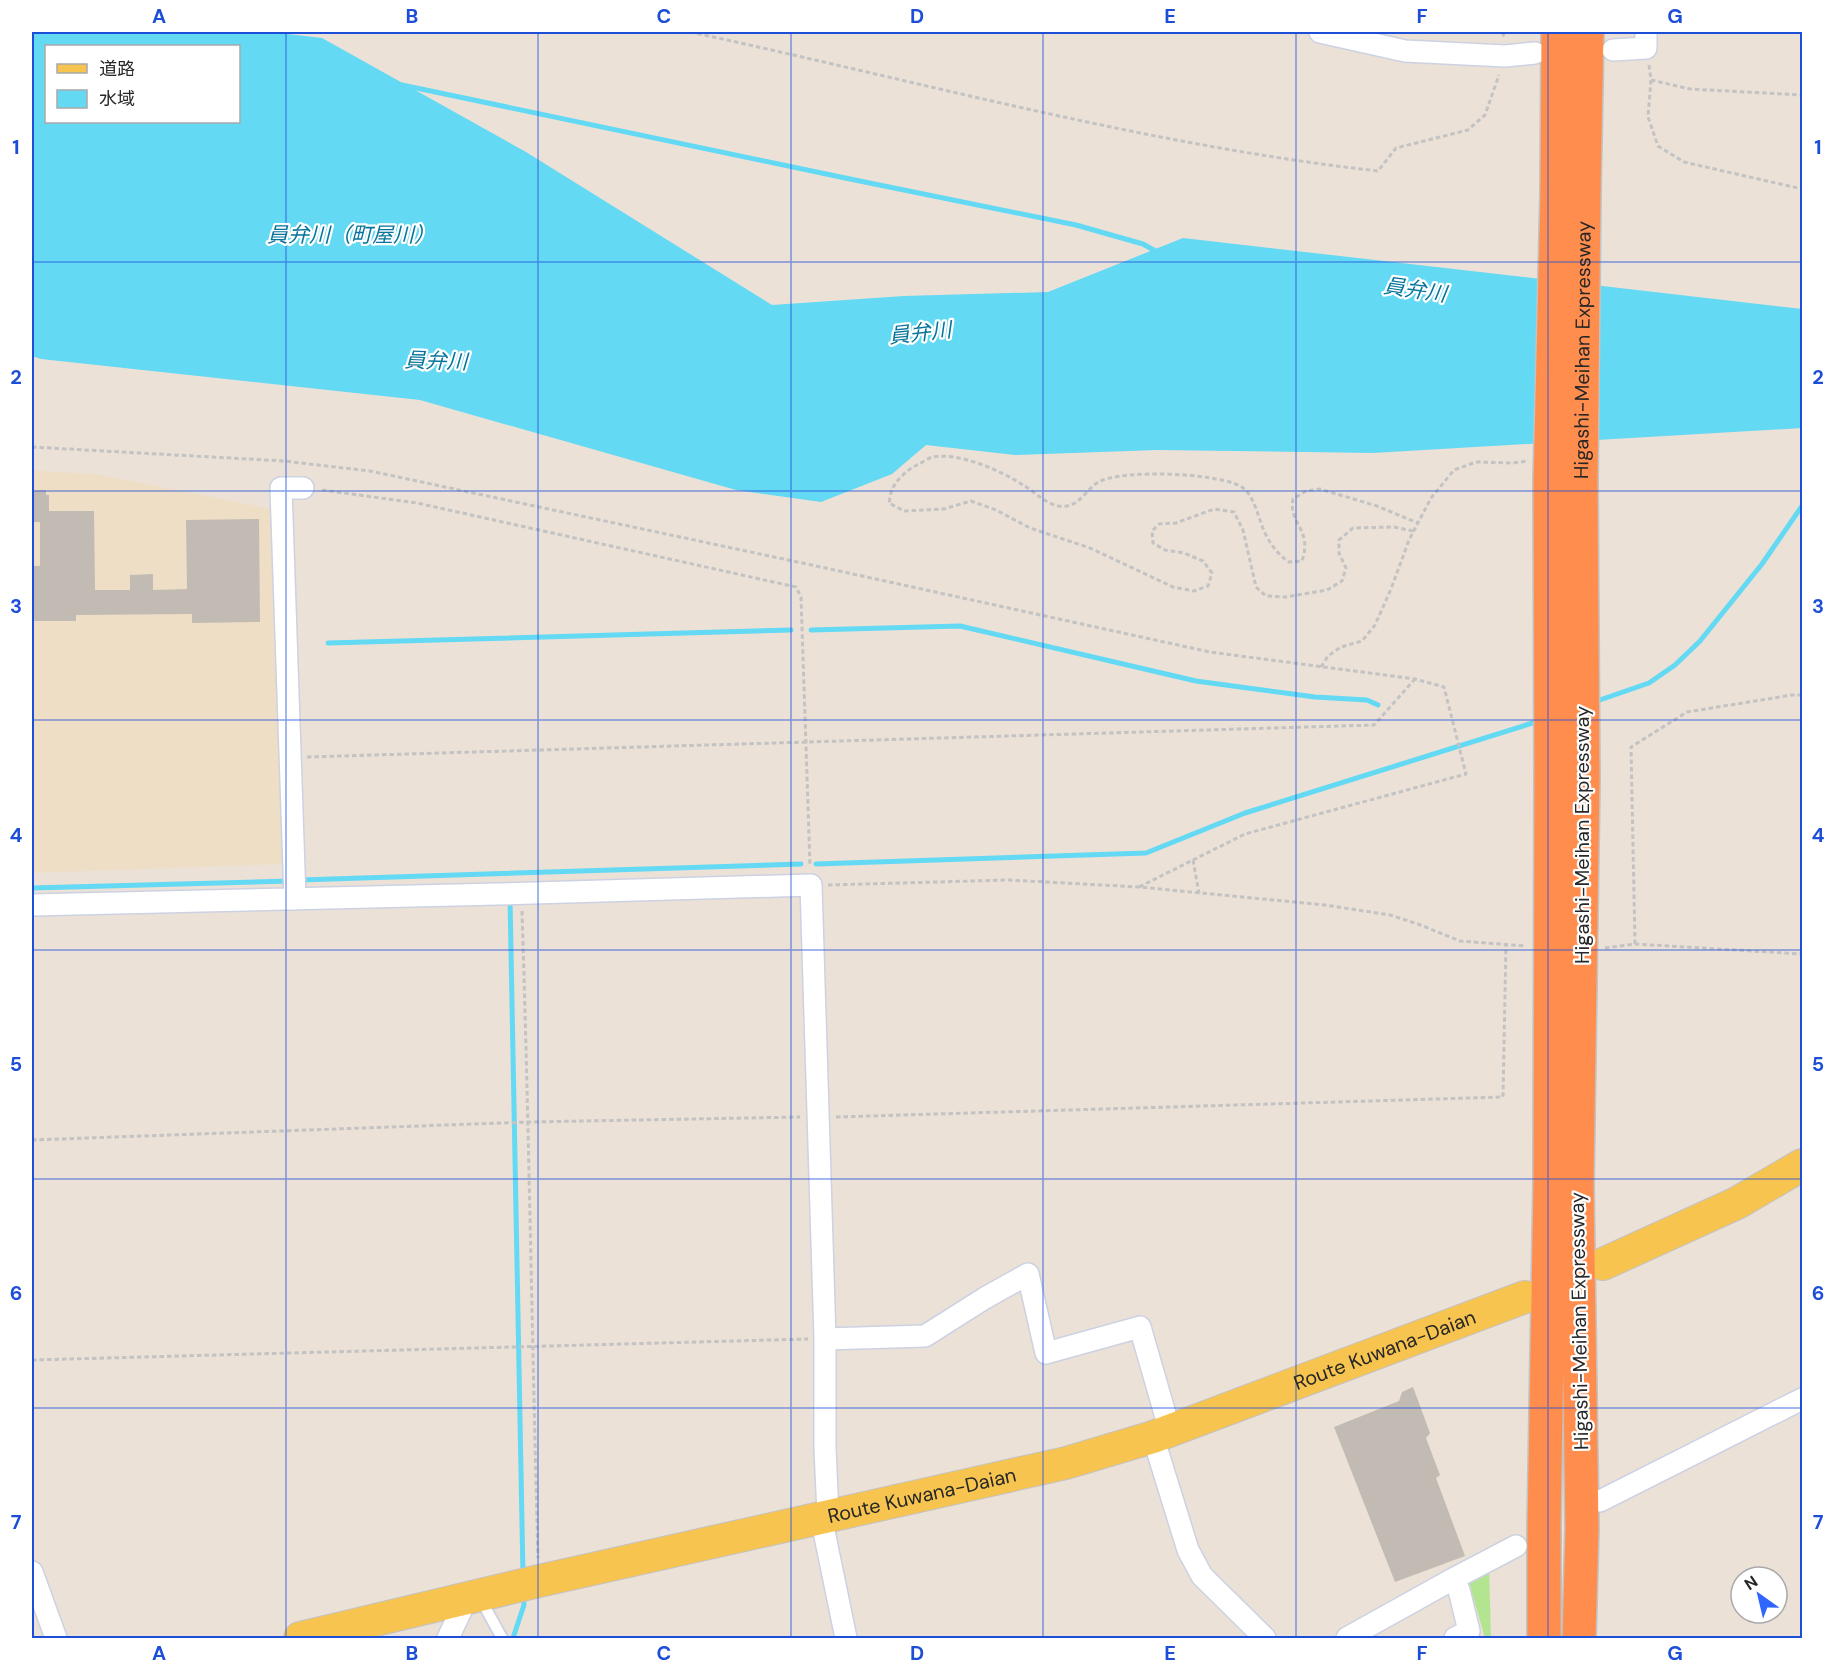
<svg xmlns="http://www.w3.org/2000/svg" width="1834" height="1670" font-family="'DM Sans','Noto Sans JP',sans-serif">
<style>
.education{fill:#eedec5}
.green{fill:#b3e590}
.water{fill:#63d9f4;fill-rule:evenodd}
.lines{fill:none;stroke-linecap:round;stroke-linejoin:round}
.stream{stroke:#63d9f4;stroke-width:5}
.building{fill:#c2bbb4}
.service-casing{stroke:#cdd2e2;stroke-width:14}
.minor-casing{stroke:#cdd2e2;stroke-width:24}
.primary-casing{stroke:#c3c3c3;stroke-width:34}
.motorway-casing{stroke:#c3c3c3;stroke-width:36}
.path{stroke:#c3c3c3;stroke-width:3;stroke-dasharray:4.5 3;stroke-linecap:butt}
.service{stroke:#fff;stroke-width:10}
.minor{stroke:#fff;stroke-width:21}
.primary{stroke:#f7c450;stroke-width:32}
.motorway{stroke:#ff8e4e;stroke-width:33}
.motorway-bridge-casing{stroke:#c3c3c3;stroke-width:36;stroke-linecap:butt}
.motorway-bridge{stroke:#ff8e4e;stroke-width:33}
.grid{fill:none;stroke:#1d4ed8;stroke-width:1.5;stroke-opacity:0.55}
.labels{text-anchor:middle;stroke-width:4.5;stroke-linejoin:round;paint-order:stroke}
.street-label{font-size:20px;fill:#272727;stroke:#fff}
.water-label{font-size:21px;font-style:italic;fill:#06749c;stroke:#fff}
.neatline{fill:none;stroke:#1d4ed8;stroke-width:2}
.grid-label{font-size:20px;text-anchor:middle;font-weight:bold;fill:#1d4ed8}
</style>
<rect width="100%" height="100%" fill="#ebe1d7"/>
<path class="education" d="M32 470 101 475 272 509 284 864 32 873Z"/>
<path class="green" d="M1489 1568 1491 1638H1485L1468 1579Z"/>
<path class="water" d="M32 32H270L322 38 526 152 772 305 904 296 1048 292 1183 238 1802 309V428L1373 453 1157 450 1015 455 926 445 892 474 821 502 736 490 420 400 41 359 32 356ZM46 46H238V122H46Z"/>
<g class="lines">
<path class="stream" d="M402 85 850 179 1076 225 1143 244 1159 253
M811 630 960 626 1196 681 1315 697 1367 700 1378 705
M328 643 791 630
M1594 702 1649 683 1675 665 1700 641 1762 564 1802 506
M816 864 1146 853 1245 813 1539 721
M300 880 801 864
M32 888 291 881
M510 898 523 1575
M513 1638 524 1605 523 1594"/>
</g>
<path class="building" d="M46 490V495H49V511H94L95 590H130V575L153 574V590L187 589 186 520 259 519 260 622 192 623V614L76 615V621H32V566H40V522H32V491Z
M1413 1387 1430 1433 1426 1438 1440 1475 1436 1478 1465 1556 1395 1582 1334 1427 1399 1401 1402 1392Z"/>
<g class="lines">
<g class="service-casing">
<path id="service" d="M480 1598 502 1638"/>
</g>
<g class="minor-casing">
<path id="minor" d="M1320 32 1405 51 1505 56 1535 53
M1613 50 1646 48V32
M295 899 281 488H303
M32 905 498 894 811 885 825 1339V1448L828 1515
M825 1339 925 1336 985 1298 1028 1274 1046 1353 1140 1327 1170 1431
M1153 1437 1188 1550 1202 1576 1265 1638
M1600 1501 1802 1399
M821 1517 846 1638
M32 1572 56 1638
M1453 1579 1459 1590 1469 1631 1455 1638
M448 1638 467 1598
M1347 1638 1453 1579 1516 1546"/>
</g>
<g class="primary-casing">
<g id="primary">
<path d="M1603 1264 1737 1203 1802 1165"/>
<path id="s1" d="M300 1638 539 1581 1066 1463 1153 1437 1525 1297"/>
</g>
</g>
<g class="motorway-casing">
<path id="motorway" d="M1584 192 1587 32
M1557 193 1558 32
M1544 1638V1526L1550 1182 1551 779
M1579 1638 1582 1529 1577 1185 1583 780"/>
</g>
<path class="path" d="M690 32C919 81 1145 145 1378 171L1396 148 1468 130 1485 115 1499 75
M1503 32 1504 39
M1649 65 1651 80 1690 89 1802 95
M1651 80 1648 117 1658 146 1684 162 1802 189
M32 447 284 461 370 471 807 564 1210 652 1415 679 1444 687 1466 774 1245 834 1139 887
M322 490 417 503 796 587 801 597 810 866
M1413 531 1394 527 1353 528 1339 540V553L1346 568 1342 581 1327 590 1285 597 1266 596 1256 587 1243 530 1234 512 1214 509 1176 523 1159 524 1152 531 1153 543 1165 550 1184 553 1203 561 1212 573 1208 586 1194 591 1173 587 1090 548 1030 528 996 510 971 501 944 509 904 511 889 503C890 499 890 494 892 490 895 481 908 469 917 465 922 463 928 458 933 457 959 452 1002 471 1023 485 1037 493 1050 509 1067 506 1083 503 1088 485 1103 480 1131 470 1211 473 1238 485 1255 492 1258 520 1266 535 1272 547 1279 555 1289 562L1302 561C1313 529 1288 524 1293 499L1306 491 1320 489 1377 506 1418 523
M1321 667 1328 656 1341 647 1362 641 1375 625 1391 589 1409 540 1431 498 1454 470 1476 462 1513 463 1528 461
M307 757 1374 725 1415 679
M1193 860 1199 893
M828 885 1008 880 1139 887 1325 905 1390 915 1418 924 1460 941 1526 946
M522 911C529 1126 532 1342 538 1558
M1635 944 1631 747 1687 712 1792 695H1802
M1605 948 1635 944 1802 954
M836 1117 1503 1097 1506 944
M32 1140 529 1122 800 1117
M32 1360 808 1339"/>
<use href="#service" class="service"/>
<use href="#minor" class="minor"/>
<use href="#primary" class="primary"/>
<use href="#motorway" class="motorway"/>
<g class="motorway-bridge-casing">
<g id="motorway-bridge">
<path d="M1551 779 1550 481 1557 193"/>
<path id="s2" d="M1583 780 1581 484 1584 192"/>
</g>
</g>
<use href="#motorway-bridge" class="motorway-bridge"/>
</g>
<path class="grid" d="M286 32V1638M538 32V1638M791 32V1638M1043 32V1638M1296 32V1638M1548 32V1638M32 262H1802M32 491H1802M32 720H1802M32 950H1802M32 1179H1802M32 1408H1802"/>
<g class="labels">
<g class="street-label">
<text dy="7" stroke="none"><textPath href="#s2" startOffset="430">Higashi-Meihan Expressway</textPath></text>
<text transform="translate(1582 835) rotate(-90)" y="7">Higashi-Meihan Expressway</text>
<text transform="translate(1579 1321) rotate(-91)" y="7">Higashi-Meihan Expressway</text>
<text dy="7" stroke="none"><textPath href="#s1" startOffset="1124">Route Kuwana-Daian</textPath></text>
<text dy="7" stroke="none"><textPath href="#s1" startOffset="638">Route Kuwana-Daian</textPath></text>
</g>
<g class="water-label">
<text x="351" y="242">員弁川（町屋川）</text>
<text transform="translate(1415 290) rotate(8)" y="7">員弁川</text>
<text transform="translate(920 333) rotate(-6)" y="7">員弁川</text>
<text transform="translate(436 361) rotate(2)" y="7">員弁川</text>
</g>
</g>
<rect width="1834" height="1670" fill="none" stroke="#ffffff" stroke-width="66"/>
<rect x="45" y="45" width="195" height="78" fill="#ffffff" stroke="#a9a9a9" stroke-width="1.5"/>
<rect x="57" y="64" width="30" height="9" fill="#f7c450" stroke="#a9a9a9" stroke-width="1.5"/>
<text x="99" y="75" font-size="18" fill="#272727">道路</text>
<rect x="57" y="90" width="30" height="18" fill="#63d9f4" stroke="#a9a9a9" stroke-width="1.5"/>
<text x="99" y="105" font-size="18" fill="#272727">水域</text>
<g transform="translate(1759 1595) rotate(326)"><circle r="28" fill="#ffffff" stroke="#a9a9a9" stroke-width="1.5"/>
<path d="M0-4.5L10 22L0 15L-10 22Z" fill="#3066ff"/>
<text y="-9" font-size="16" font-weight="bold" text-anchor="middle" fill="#272727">N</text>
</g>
<rect x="33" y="33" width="1768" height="1604" class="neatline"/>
<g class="grid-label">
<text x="159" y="23">A</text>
<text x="412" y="23">B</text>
<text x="664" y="23">C</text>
<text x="917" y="23">D</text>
<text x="1170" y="23">E</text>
<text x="1422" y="23">F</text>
<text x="1675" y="23">G</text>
<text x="16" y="154">1</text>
<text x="1818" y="154">1</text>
<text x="16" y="384">2</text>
<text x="1818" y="384">2</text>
<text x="16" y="613">3</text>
<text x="1818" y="613">3</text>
<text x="16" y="842">4</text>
<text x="1818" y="842">4</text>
<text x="16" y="1071">5</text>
<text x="1818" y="1071">5</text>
<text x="16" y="1300">6</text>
<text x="1818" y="1300">6</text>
<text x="16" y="1529">7</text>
<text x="1818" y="1529">7</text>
<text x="159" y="1660">A</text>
<text x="412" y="1660">B</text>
<text x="664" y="1660">C</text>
<text x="917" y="1660">D</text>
<text x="1170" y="1660">E</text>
<text x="1422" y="1660">F</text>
<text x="1675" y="1660">G</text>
</g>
</svg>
